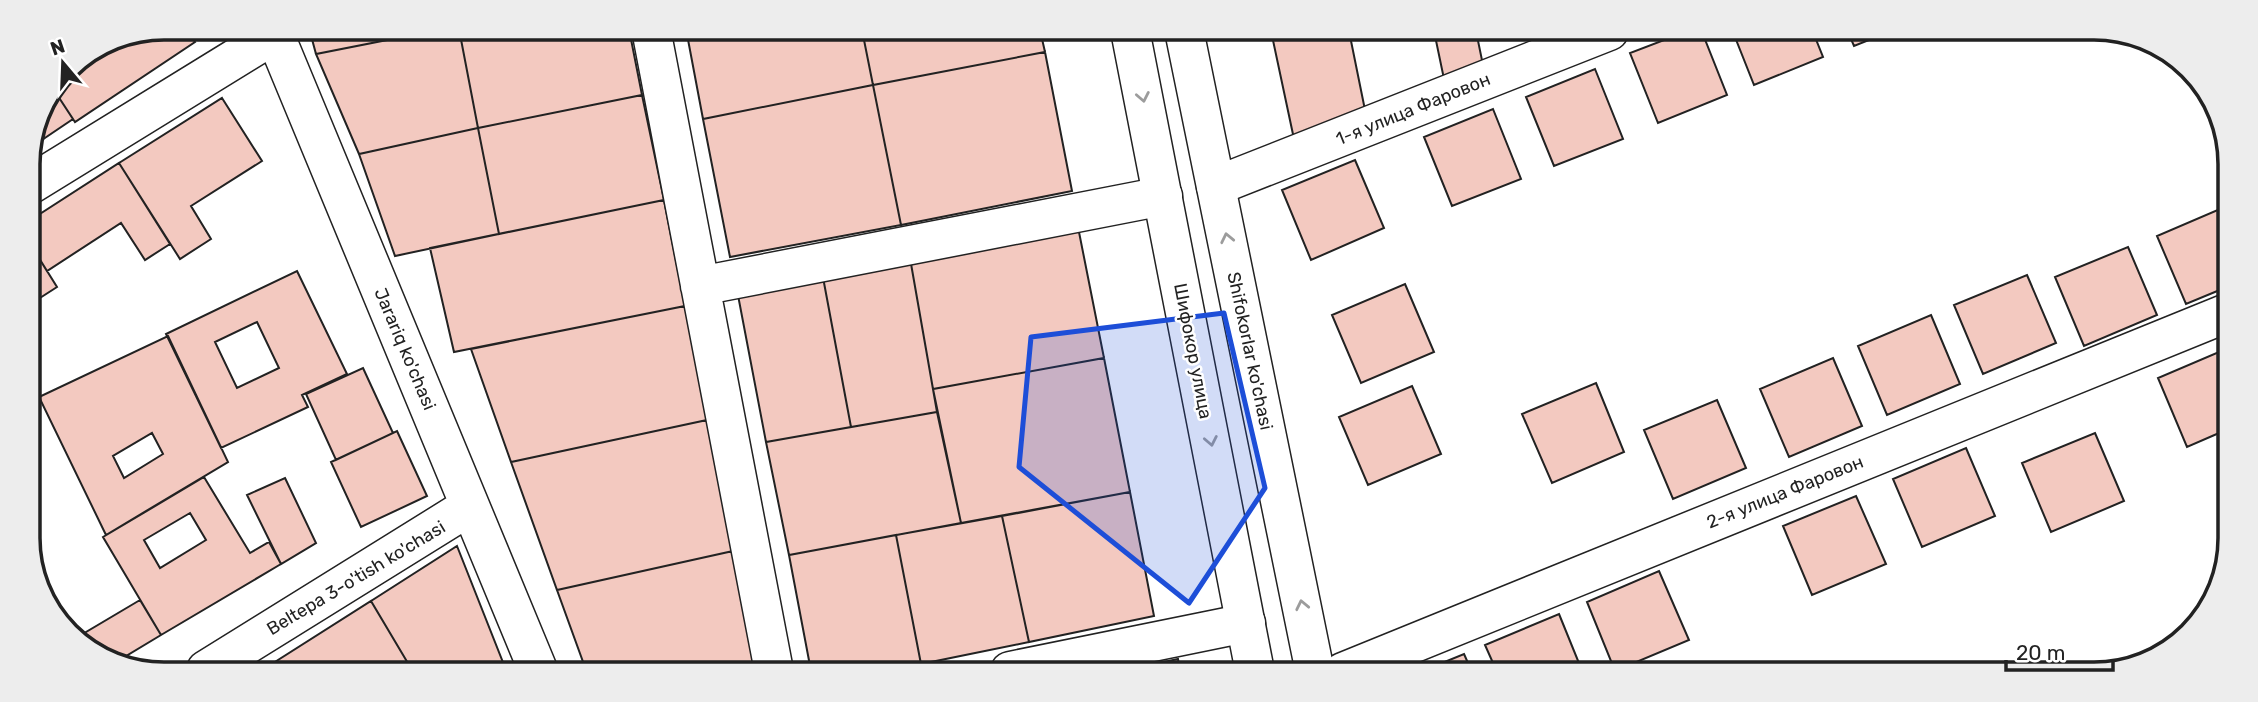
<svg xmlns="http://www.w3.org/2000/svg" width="2258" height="702" font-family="Rubik,sans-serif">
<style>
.building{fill:#f3c9c0;stroke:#222;stroke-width:2;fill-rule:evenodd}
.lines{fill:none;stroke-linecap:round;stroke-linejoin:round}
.minor-casing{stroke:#222;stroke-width:41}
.major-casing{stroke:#222;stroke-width:41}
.minor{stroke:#fff;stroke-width:38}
.major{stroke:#fff;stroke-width:38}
.oneway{stroke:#9c9c9c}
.marked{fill:#1d4ed8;fill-opacity:0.2;stroke:#1d4ed8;stroke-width:5;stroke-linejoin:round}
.labels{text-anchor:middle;stroke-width:5;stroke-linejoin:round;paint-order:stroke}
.street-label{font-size:18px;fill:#222;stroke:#fff}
.rim{fill:none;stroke:#222;stroke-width:3.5}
</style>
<rect width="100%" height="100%" fill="#fff"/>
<path class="building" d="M165 28H185L195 42 75 122 54 90 68 68 113 38Z
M309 28 443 29 316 54Z
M443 29H459L478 128 359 154 316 54Z
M459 29H629L642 95 478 128Z
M686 29 862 30 873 85 703 119Z
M862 30H1040L1045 52 873 85Z
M1271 31H1349L1365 110 1294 139Z
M1434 31H1476L1483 65 1444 79Z
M1685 32H1702L1727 95 1658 123 1630 53Z
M1733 32H1813L1823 57 1754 85Z
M1848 32H1889L1854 46Z
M1045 52 1072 191 901 225 873 85Z
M1595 69 1623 139 1554 166 1526 97Z
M873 85 901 225 730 257 703 119Z
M54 90 73 119 30 148 39 112Z
M642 95 664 200 499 234 478 128Z
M222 98 262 161 191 206 211 239 180 259 119 163Z
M1493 109 1521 179 1452 206 1424 137Z
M478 128 499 234 395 256 359 154Z
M1355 160 1384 228 1311 260 1282 190Z
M119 163 170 244 145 260 121 223 47 271 29 242V221Z
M664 200 685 306 454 352 430 248Z
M2227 206V287L2186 304 2157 236Z
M1078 227 1104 358 933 389 910 258Z
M29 242 57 287 29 305Z
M2128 247 2157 315 2084 346 2055 277Z
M910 258 937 412 851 427 822 272Z
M297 271 347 374 302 395 308 407 221 448 166 334ZM257 322 279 368 237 388 215 342Z
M822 272 851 427 766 442 737 290Z
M2027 275 2056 343 1983 374 1954 305Z
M1405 284 1434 352 1361 383 1332 315Z
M685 306 707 420 511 462 471 349Z
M1931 315 1960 384 1887 415 1858 346Z
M168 336 228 462 106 535 39 397ZM152 433 163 454 124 478 113 456Z
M2226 349V430L2187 447 2158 378Z
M1104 358 1130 492 961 523 933 389Z
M1833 358 1862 426 1789 457 1760 389Z
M363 368 393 433 336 460 306 394Z
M1596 383 1624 452 1552 483 1522 414Z
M1412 386 1441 454 1368 485 1339 417Z
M1717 400 1746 468 1673 499 1644 430Z
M937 412 961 523 789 555 766 442Z
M707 420 733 551 557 590 511 462Z
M397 431 427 496 361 527 331 462Z
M2095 433 2124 501 2051 532 2022 463Z
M1966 448 1995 516 1922 547 1893 479Z
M204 477 250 553 269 542 281 564 161 635 103 537ZM190 513 206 540 160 568 144 540Z
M285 478 316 543 281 564 247 495Z
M1130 492 1154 616 1029 642 1002 516Z
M1856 496 1886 564 1812 595 1783 526Z
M1002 516 1029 642 921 664 896 535Z
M896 535 921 664 889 671H811L789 555Z
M457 546 506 670H412L371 601Z
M733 551 757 671 586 670 557 590Z
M1659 571 1689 640 1615 671 1587 602Z
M140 600 161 635 116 662 76 638Z
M371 601 412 670H269L267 667Z
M1559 614 1583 673 1497 672 1485 645Z
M1464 654 1472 672H1420Z
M1178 659 1180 672H1117Z"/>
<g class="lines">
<g class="minor-casing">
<path id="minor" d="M272 28 538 670
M651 29 774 671
M28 186 275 34
M1216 186 1609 31
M700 286 1163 196
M206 670 470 506
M1010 671 1246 623
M1343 672 2227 313"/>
</g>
<g class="major-casing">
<path id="major" d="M1130 30 1255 672
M1184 30 1315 672"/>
</g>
<use href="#minor" class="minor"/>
<use href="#major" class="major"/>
</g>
<defs><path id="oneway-chevron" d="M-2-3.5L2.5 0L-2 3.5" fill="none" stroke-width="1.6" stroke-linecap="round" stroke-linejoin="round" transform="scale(1.75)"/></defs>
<g class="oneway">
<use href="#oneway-chevron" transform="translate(1143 97) rotate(79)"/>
<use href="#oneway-chevron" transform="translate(1227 238) rotate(-102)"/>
<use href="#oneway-chevron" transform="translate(1211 441) rotate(79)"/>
<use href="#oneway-chevron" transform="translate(1302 605) rotate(-102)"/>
</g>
<path class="marked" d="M1224 313 1265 488 1189 603 1019 467 1031 337Z"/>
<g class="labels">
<g class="street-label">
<text transform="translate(1413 109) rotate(-22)" y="6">1-я улица Фаровон</text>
<text transform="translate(405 349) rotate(67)" y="6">Jarariq ko'chasi</text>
<text transform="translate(1193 351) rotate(79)" y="6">Шифокор улица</text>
<text transform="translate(1250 351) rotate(78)" y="6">Shifokorlar ko'chasi</text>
<text transform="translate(1785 492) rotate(-22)" y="6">2-я улица Фаровон</text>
<text transform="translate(356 578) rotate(-31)" y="6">Beltepa 3-o'tish ko'chasi</text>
</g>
</g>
<path d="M0 0H2258V702H0ZM164 40H2094A124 124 0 0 1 2218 164V538A124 124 0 0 1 2094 662H164A124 124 0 0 1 40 538V164A124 124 0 0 1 164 40Z" fill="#ededed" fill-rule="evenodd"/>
<path class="rim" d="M164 40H2094A124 124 0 0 1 2218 164V538A124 124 0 0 1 2094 662H164A124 124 0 0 1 40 538V164A124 124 0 0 1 164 40Z"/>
<g transform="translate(63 63) rotate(341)" stroke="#ffffff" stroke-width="5" paint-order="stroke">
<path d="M0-5L12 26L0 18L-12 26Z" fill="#222222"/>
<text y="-10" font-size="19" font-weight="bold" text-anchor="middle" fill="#222222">N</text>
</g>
<path d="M2006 660v10h107v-10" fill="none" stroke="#222222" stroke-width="3.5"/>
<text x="2016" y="660" font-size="21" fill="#222222" stroke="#ffffff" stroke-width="5" paint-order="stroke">20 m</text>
</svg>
